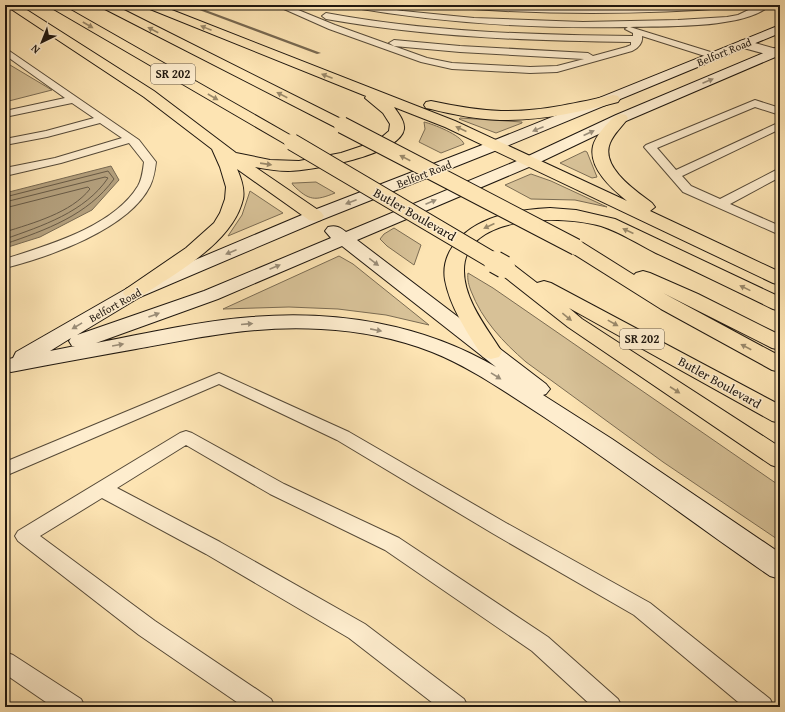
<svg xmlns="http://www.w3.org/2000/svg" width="785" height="712" font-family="'Gentium Book Plus',serif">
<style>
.green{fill:#d7c197;stroke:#7b6c53}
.water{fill:#b29e7b;stroke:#776850}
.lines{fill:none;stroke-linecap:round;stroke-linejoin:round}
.shore{stroke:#685a45;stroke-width:1}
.stream{fill:#776850;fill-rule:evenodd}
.service-casing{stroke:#564a38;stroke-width:2}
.minor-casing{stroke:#564a38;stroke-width:2}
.secondary-casing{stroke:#1f170f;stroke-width:2}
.motorway-casing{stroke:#1f170f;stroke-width:2}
.service{fill:#feedce;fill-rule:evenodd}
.minor{fill:#feedce;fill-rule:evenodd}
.secondary{fill:#feedce;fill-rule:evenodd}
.motorway{fill:#fde4b3;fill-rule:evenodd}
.motorway-bridge-far1-casing{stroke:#1f170f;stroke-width:18;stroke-linecap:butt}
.motorway-bridge-casing{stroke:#1f170f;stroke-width:24;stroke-linecap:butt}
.motorway-bridge-far1{stroke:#fde4b3;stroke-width:16}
.motorway-bridge{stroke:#fde4b3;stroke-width:22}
.oneway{fill:#998869}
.oneway2{fill:#9a8d78}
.labels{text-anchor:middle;stroke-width:3;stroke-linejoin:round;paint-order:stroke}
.far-street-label{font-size:11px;fill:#1f170f;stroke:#feedce}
.shield{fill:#feedce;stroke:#625748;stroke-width:1}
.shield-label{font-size:12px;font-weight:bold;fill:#1f170f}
.street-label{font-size:13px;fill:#1f170f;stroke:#feedce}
</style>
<rect width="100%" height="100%" fill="#fde4b3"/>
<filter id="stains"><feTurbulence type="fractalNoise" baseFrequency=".005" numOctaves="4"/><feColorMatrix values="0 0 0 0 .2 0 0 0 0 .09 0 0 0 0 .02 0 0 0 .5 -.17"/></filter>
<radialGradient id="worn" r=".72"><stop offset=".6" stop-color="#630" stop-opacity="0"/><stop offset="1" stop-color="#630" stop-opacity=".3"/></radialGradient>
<path class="green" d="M5 62 52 90 5 102Z
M460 118 522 122V123L496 133 459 119Z
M424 122C433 124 461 135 464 144L441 153 419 142 425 129Z
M585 151 587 152 597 177 592 178 560 163Z
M531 174 551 181 607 207 575 200 531 199 505 185Z
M316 182 335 193C315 201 309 201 293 185L292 183H295Z
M250 191 283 213 228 236 242 215Z
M394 228 421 245 414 265 387 246 380 239 384 234Z
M339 256 353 264 429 325 386 315 338 309 289 307 223 309Z
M468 273 493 288 780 486V541L663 462 526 362C503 342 482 320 471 291 469 286 467 279 468 273Z"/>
<path class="water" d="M111 166 119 180 92 210 40 237 5 248V193Z"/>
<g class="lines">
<path class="shore" d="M5 197 108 171 114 179C88 215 46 230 5 244
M5 202 105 177 108 178C85 212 42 226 5 239
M5 208 88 187 90 189C71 213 33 223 5 232"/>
<path class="stream" d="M186 5H192L321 53 317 54Z"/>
<g class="service-casing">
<path id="service" d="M275 5H286L335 25 427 58 452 63 530 67 557 66 584 59 460 52 394 46 389 43 394 40 460 46 588 53 593 56 626 47 631 45V42C529 41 427 37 326 19L322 16 326 13C428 32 530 35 633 36V33L625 29 628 27C534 29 441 23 349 7L345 5H364L403 11 474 18 583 22 678 20 727 17 738 15 759 5H770C747 29 663 26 630 27L717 54 719 56 717 58H711L642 36C643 42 639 48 632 51L557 72 530 73 452 69 421 62 329 29Z
M440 5 592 9 744 5 740 7C641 15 543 15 444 7Z
M5 48 139 140 156 162C155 170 154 178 150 186 129 229 49 257 5 268V259C48 245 113 227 138 186 142 179 143 170 144 162L129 143 61 163 5 176V168L55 158 122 138 100 123 47 137 5 145V139L46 131 94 118 72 103 5 117V111L65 98 5 55Z
M755 100 780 108V115L755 107 657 148 676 170 780 122V129L682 176 691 186 720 199 780 168V177L730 204 780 226V235L683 192 644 147 646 145Z
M219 373 349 432 506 523 650 603 770 699 774 707H744L634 615 492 533 337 440 219 384 5 476V462Z
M186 431 192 433 284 484 399 538 548 637 618 699 622 707H593L532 651 385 550 270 494 186 445 117 488 220 542 365 624 464 699 468 707H438L349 638 206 554 102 498 40 536 155 621 271 699 275 707H244L139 635 18 541 15 536 18 531 180 433Z
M5 652 13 655 81 699 85 707H53L5 674Z"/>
</g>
<g class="minor-casing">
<path id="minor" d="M744 40 780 50V58L740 47 738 44 740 41Z"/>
</g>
<g class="secondary-casing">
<path id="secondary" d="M780 25V33L502 148 321 220 140 297 77 335 204 291 331 238 325 231 328 227C336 225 340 227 346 232L524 158 616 115 780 46V55L626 121 536 164 357 240 546 384 550 389 546 394 543 395 612 439 780 553V579L770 576C694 524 621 468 544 417 508 394 472 368 432 352 396 338 359 331 321 329 262 325 205 336 147 347 102 355 56 363 11 372L5 370V360L13 358 16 352 126 289 309 212 490 142ZM342 246 496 367C423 324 336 310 252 317 200 321 148 333 96 343L218 299ZM71 338 69 341 72 346H75L50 351Z"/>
</g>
<g class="motorway-casing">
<path id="motorway" d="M5 5H19L154 91 236 153 270 160 299 161 341 153 371 143 382 137 389 131 390 124 383 113 365 98 366 96 145 7 143 5H159L455 121 627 201C612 189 588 168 593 146 595 138 601 131 606 125 613 118 616 112 626 115L628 118C622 127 614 133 610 143 600 167 636 191 652 203L655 207 650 211 780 272V285L773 283 445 127 394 107C398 113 405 121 404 129 400 155 311 171 288 171 277 171 266 169 255 167L321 212 324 216 321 220 315 221 309 220 237 169C241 178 245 189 243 199 233 243 174 274 140 297L133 299 126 297 123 293 126 289 186 248 214 223 220 213 225 199 226 187 220 167 212 149 144 97Z
M48 5H62L297 139 300 142 297 145 292 147 287 145 50 7Z
M99 5H114L347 122 349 125 347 128 342 129 337 128 101 7Z
M613 95 618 96 620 99 618 102C580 112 540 121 500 120 477 119 454 115 431 109L426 108 424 105 426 102 431 101C454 106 477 110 501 111 539 112 576 103 613 95Z
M550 208 576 210 615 219 780 297V311L773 309C734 290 695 271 656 253 638 244 620 232 601 226 564 215 463 213 464 271 464 300 487 328 502 352L499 357 491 359 483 357C468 334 450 307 445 280 443 268 446 256 453 246 475 216 515 210 550 208Z
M576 241 583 243 634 275 636 273 643 271 650 273 698 294 780 335V350L772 348 663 293 780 356V372L772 370 661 309 569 251 567 247 569 243Z
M504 261 511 263 537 283 544 281 551 283 780 405V423L772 421 569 308 582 319 780 447V468L771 465 568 327 497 271 494 267 497 263Z"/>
</g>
<use href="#service" class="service"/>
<use href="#minor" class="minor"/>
<use href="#secondary" class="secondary"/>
<use href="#motorway" class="motorway"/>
<g class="motorway-bridge-far1-casing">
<path id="motorway-bridge-far1" d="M342 125 576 247
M292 142 497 263"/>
</g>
<g class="motorway-bridge-casing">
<path id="motorway-bridge" d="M495 262 504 267"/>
</g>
<use href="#motorway-bridge-far1" class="motorway-bridge-far1"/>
<use href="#motorway-bridge" class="motorway-bridge"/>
</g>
<defs><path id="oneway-solid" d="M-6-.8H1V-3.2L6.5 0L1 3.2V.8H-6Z"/></defs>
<g class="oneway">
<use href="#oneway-solid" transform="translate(88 25) rotate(30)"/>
<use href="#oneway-solid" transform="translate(206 28) rotate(-158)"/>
<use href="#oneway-solid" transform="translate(153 30) rotate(-152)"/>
<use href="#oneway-solid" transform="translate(327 76) rotate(-159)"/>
<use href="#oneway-solid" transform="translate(282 95) rotate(-153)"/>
<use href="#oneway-solid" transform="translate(213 97) rotate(30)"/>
<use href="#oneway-solid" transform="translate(461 129) rotate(-155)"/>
<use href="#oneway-solid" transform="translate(405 158) rotate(-153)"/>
<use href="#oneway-solid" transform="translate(266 164) rotate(8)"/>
<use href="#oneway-solid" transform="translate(489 226) rotate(155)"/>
<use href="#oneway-solid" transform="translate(628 231) rotate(-155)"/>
<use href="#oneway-solid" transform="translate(745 288) rotate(-154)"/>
<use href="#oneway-solid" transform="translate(567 317) rotate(39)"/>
<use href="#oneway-solid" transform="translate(613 323) rotate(29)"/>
<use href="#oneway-solid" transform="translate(746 347) rotate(-152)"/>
<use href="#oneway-solid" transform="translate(675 390) rotate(33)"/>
</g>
<g class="oneway2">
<use href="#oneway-solid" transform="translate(708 81) rotate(-23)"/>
<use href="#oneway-solid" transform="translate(538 129) rotate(158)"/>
<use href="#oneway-solid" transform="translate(589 133) rotate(-25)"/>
<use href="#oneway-solid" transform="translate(351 202) rotate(159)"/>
<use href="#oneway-solid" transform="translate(431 202) rotate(-23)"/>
<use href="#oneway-solid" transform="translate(231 252) rotate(157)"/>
<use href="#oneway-solid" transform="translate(374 262) rotate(37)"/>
<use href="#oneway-solid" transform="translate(275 267) rotate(-23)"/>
<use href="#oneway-solid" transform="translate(154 315) rotate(-20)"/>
<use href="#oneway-solid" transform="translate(247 324) rotate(-5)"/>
<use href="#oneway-solid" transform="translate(77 326) rotate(149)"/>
<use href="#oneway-solid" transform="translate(376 330) rotate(11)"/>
<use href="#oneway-solid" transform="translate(118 345) rotate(-10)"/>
<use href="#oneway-solid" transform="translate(496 376) rotate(32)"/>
</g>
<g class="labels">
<g class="far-street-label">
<text transform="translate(724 52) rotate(-22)" y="4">Belfort Road</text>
<text transform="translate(424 174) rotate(-21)" y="4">Belfort Road</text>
<text transform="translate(115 305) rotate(-29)" y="4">Belfort Road</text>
</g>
<g class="shield">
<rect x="151" y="64" width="44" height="20" rx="3"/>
<rect x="620" y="329" width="44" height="20" rx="3"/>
</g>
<g class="shield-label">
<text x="173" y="78">SR 202</text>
<text x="642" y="343">SR 202</text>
</g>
<g class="street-label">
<text transform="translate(415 214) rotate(30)" y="5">Butler Boulevard</text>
<text transform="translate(720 382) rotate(29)" y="5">Butler Boulevard</text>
</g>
</g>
<rect width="785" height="712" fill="none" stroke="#fde4b3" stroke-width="20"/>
<rect x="6" y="6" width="773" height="700" fill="none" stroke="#1f170f" stroke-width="2"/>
<rect x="10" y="10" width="765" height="692" fill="none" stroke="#1f170f"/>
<g transform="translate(42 42) rotate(223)" stroke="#feedce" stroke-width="3" paint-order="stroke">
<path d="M0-3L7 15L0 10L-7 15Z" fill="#1f170f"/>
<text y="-6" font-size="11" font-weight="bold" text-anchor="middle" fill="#1f170f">N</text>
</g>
<rect width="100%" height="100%" filter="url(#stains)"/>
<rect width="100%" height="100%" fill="url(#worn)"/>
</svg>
